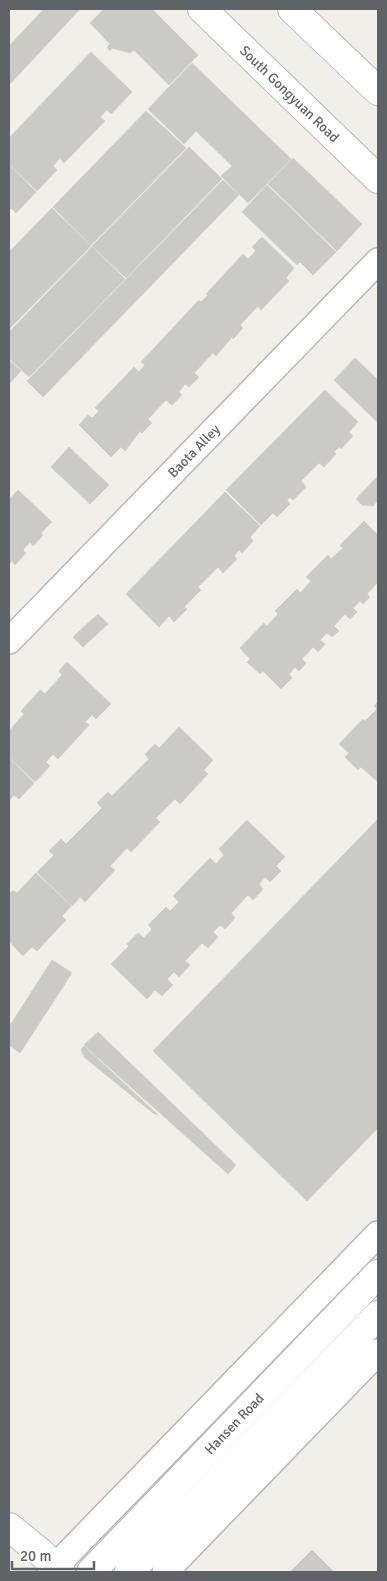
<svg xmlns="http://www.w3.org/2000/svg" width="387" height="1581" font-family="Signika,sans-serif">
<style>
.building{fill:#cccac5;stroke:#d6d1c6}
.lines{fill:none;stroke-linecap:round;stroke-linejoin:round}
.minor-casing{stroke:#b5b8bc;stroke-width:28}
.tertiary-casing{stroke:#b5b8bc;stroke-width:30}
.secondary-casing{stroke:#b6babf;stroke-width:30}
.minor{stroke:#fff;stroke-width:25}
.tertiary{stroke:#fff;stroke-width:28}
.secondary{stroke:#fff;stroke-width:28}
.labels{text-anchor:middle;stroke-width:4.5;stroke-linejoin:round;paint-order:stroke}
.street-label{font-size:14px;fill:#5f6368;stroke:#fff}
</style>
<rect width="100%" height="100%" fill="#f1efe8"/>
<path class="building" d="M44 9H80L9 85V46Z
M104 9H152L198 55 169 85 134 50 130 53 112 48 110 51 107 47 110 44 90 23Z
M91 52 132 92 111 114 107 110 100 117 105 121 64 163 60 158 53 166 57 170 37 191 9 164V138Z
M192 63 291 159 248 203 221 176 232 166 196 131 184 144 148 109Z
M146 111 186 148 91 245 53 207Z
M189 147 222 179 126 278 92 246Z
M293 158 362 224 337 251 268 184Z
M9 165 36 192 16 213 11 208 9 211Z
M223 180 239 195 43 397 27 381Z
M267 185 336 252 313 275 300 262 297 265 242 212Z
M52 208 91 246 9 329V252Z
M262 237 294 268 286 278 289 281 261 310 258 306 240 325 243 328 233 339 232 337 216 356 213 353 194 373 199 377 189 387 185 384 179 392 182 395 172 405 166 400 148 419 152 423 142 433 140 431 125 451 121 447 111 457 79 425 88 415 92 418 99 411 95 408 134 367 139 372 145 365 141 362 199 300 201 302 208 295 206 294 243 254 248 259 256 251 252 247Z
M92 247 125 279 29 377 9 358V332Z
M355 358 378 380V423L334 380Z
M9 360 21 371 9 384Z
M325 390 358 422 349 432 353 436 341 449 339 447 334 452 336 454 324 467 319 463 301 481 306 487 293 500 290 497 287 500 290 504 277 517 273 513 261 525 226 490Z
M69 447 109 485 90 504 51 467Z
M378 476V500L373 506 362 505 356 499Z
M18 490 52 522 41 533 43 535 33 546 30 542 23 550 26 553 15 565 12 561 9 564V507L10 505 9 500Z
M225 492 260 526 250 537 253 541 242 553 239 550 234 556 237 559 223 573 218 567 198 587 201 590 184 607 187 609 174 622 169 616 159 627 126 594Z
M364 521 378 535V582L367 594 370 597 363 604 360 601 353 608 357 612 350 619 345 614 334 626 339 631 332 637 327 633 320 640 325 644 318 652 313 647 302 659 306 663 299 671 295 667 289 674 292 678 281 689 263 671 260 674 247 662 250 659 240 648 264 623 267 626 278 614 275 611 297 589 300 593 311 581 306 577 328 555 331 559 343 548 340 545Z
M98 614 108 624 83 647 73 637Z
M67 662 111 704 96 719 92 715 85 722 89 725 58 759 53 754 46 762 50 766 35 782 9 757V731L24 714 21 711 40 690 45 694 62 675 59 671Z
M378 702V782L361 767 358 770 345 757 349 753 339 744 363 719 365 721 377 709 374 706Z
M179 727 213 760 204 770 208 774 180 804 175 799 156 818 160 822 131 852 127 848 110 866 115 870 85 902 80 897 72 906 37 872 54 855 49 851 61 839 66 844 102 808 97 803 108 792 112 796 149 759 145 754 155 744 159 748Z
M9 758 34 783 19 799 14 795 9 801Z
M378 819V1128L307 1201 153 1051Z
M247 820 285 857 276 866 281 871 270 882 265 877 259 884 263 889 253 900 248 895 231 913 235 918 225 929 220 925 213 932 218 937 208 948 202 943 185 961 190 965 179 977 174 972 167 979 173 985 162 996 155 990 147 999 111 964 129 946 127 944 138 933 144 938 152 929 148 925 166 907 170 911 179 902 173 896 210 858 216 864 224 855 219 849Z
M36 873 71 906 62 916 66 920 37 951 32 947 23 956 9 941V894L13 890 17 893Z
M52 960 72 973 20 1053 9 1045V1027Z
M98 1032 236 1165 228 1174 84 1045Z
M84 1046 158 1115 153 1113 84 1057 81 1049Z
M312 1550 334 1572H290Z"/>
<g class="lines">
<g class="minor-casing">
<g id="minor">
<path id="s1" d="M9 641 378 261"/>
<path d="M50 1572 378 1234"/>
<path d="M165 1572 378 1352"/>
</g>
</g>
<g class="tertiary-casing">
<path id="tertiary" d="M9 1527 40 1552 61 1572"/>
</g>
<g class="secondary-casing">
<g id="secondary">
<path id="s2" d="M202 9 378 179"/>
<path d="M292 9 378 91"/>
<path id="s3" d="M91 1572 378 1274"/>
<path d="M129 1572 378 1315"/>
</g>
</g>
<use href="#minor" class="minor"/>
<use href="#tertiary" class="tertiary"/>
<use href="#secondary" class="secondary"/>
</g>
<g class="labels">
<g class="street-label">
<text dy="5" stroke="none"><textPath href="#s2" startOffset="122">South Gongyuan Road</textPath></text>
<text dy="5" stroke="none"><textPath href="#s1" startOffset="265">Baota Alley</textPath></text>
<text dy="5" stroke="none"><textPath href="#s3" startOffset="206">Hansen Road</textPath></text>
</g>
</g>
<rect width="387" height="1581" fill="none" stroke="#5f6368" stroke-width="20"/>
<path d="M12 1561v8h82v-8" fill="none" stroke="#5f6368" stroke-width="2.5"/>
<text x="20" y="1561" font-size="15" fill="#5f6368" stroke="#ffffff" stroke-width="4" paint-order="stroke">20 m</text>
</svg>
